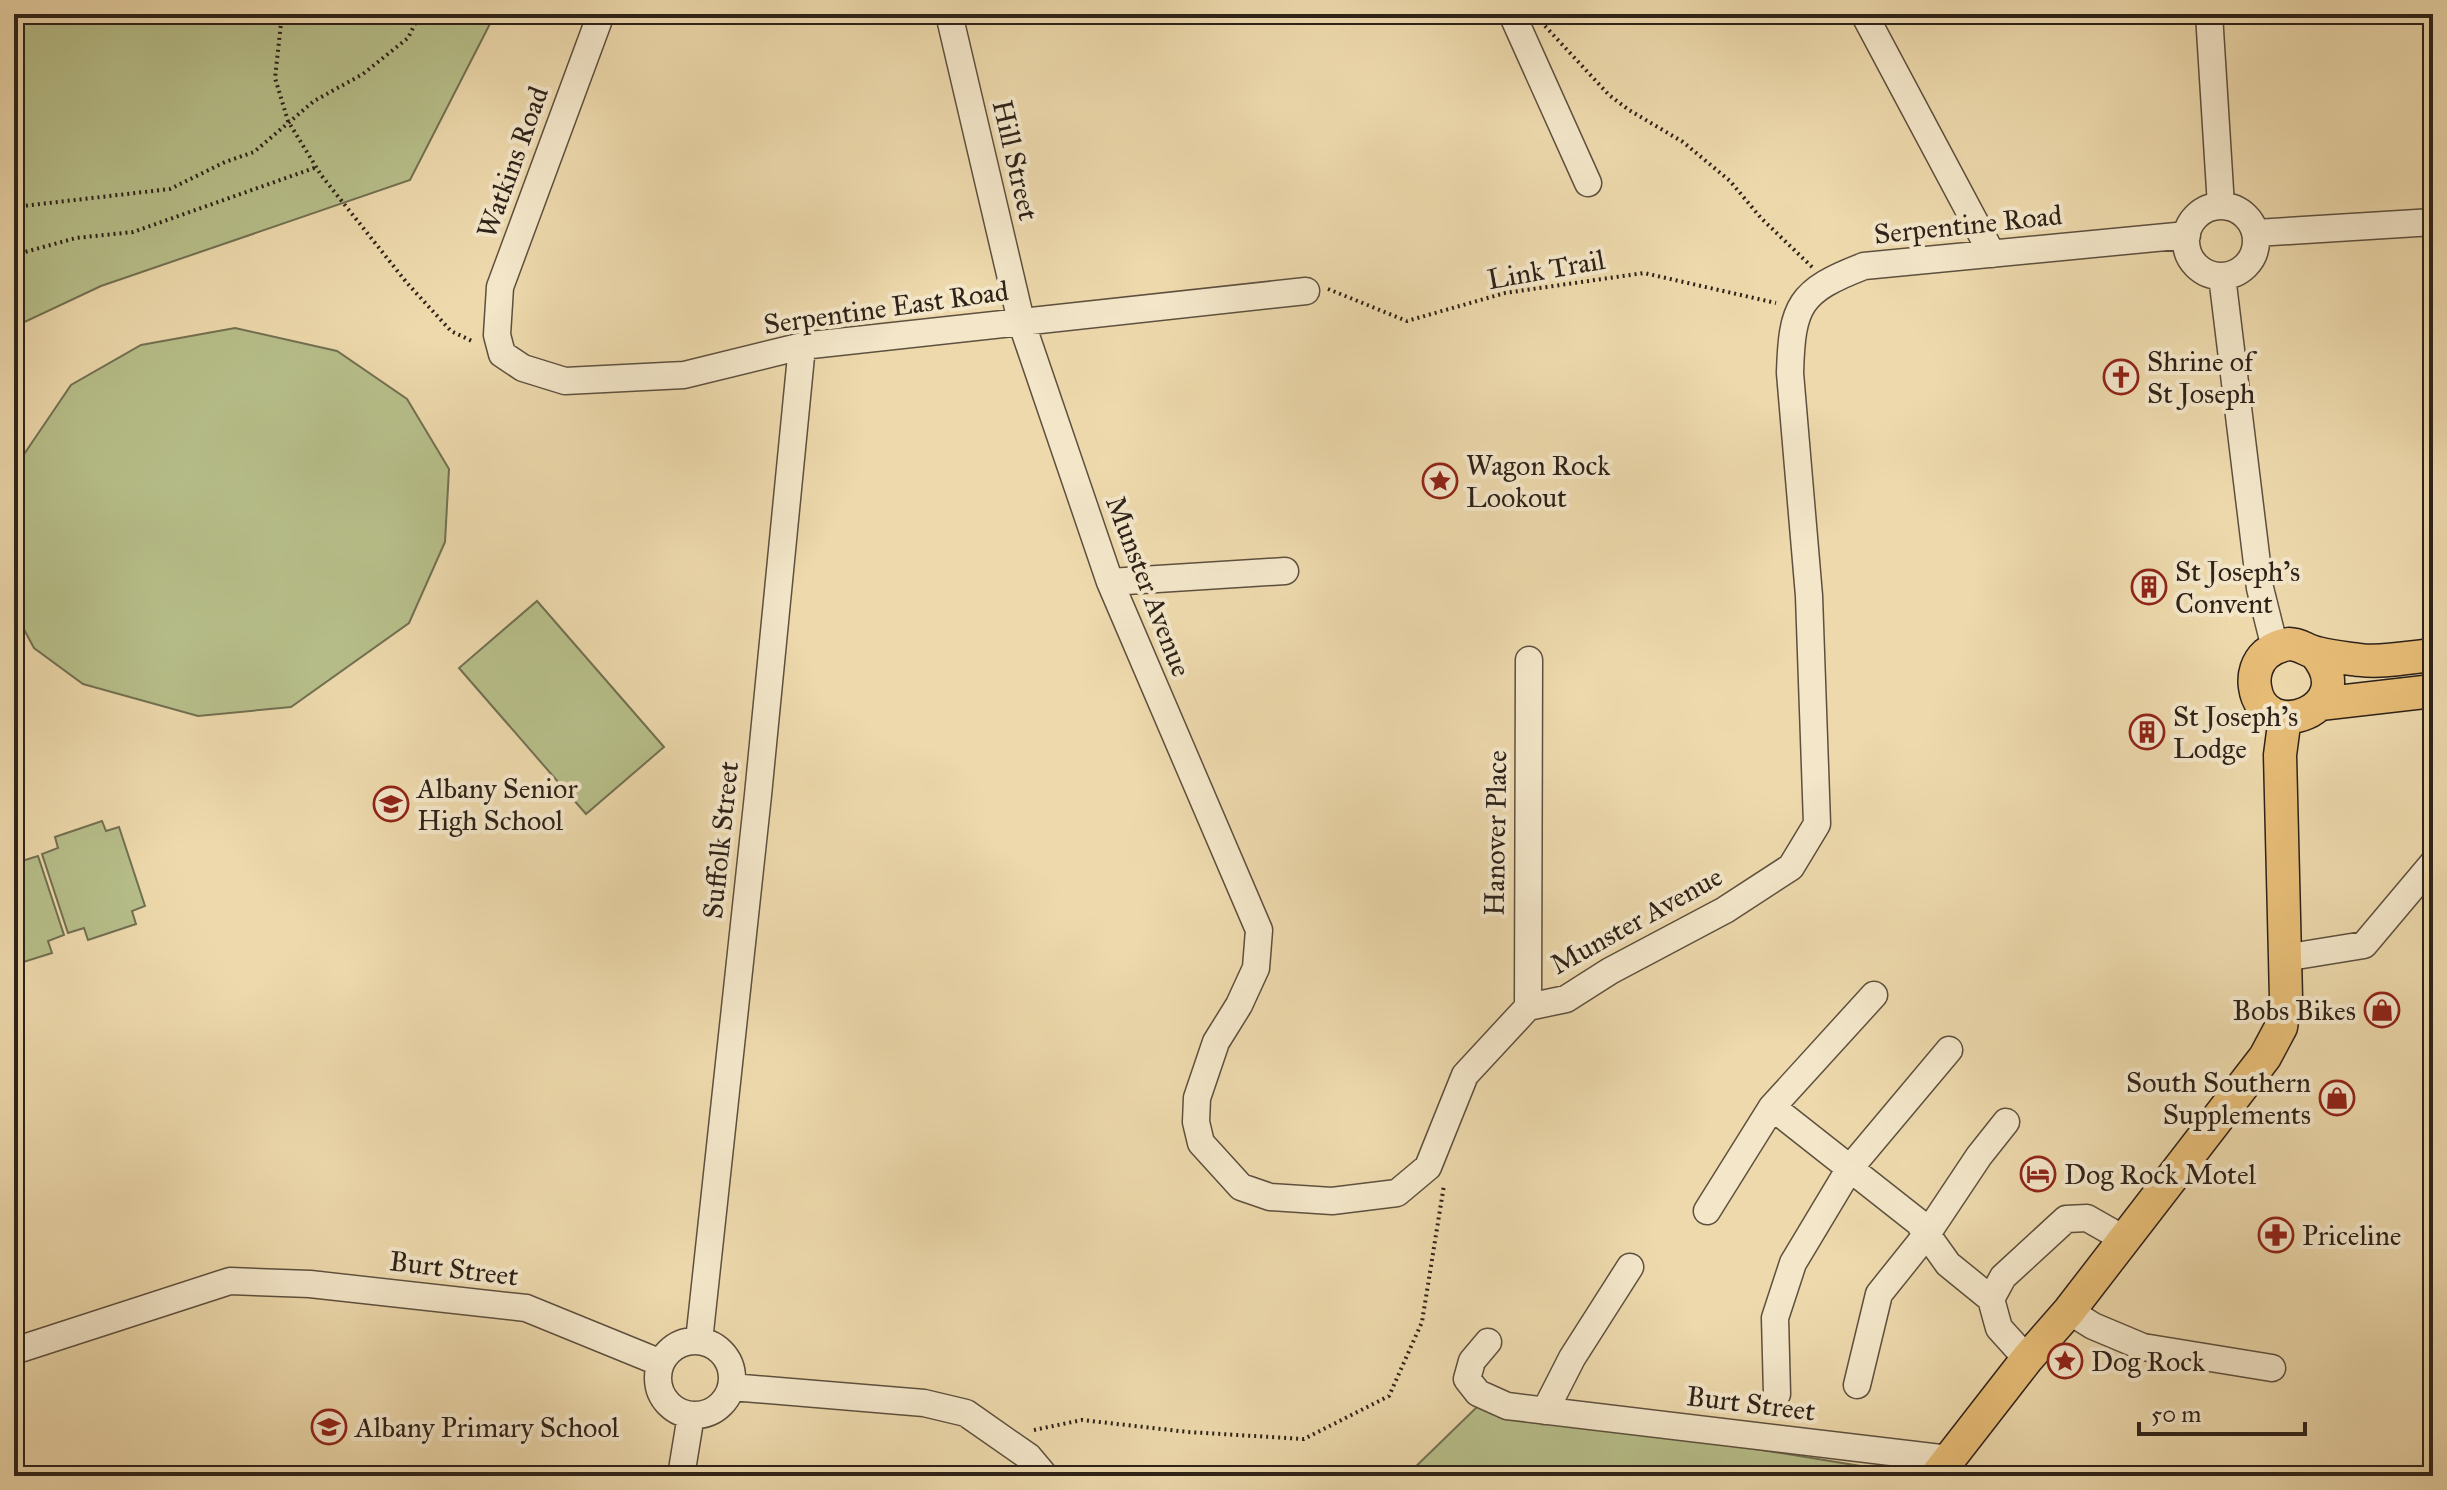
<svg xmlns="http://www.w3.org/2000/svg" width="2447" height="1490" font-family="'IM FELL Great Primer',serif">
<style>
.green{fill:#b7bf8a;stroke:#727052;stroke-width:2}
.lines{fill:none;stroke-linecap:round;stroke-linejoin:round}
.minor-casing{stroke:#5e503e;stroke-width:29}
.major-casing{stroke:#2e2219;stroke-width:35}
.path{stroke:#2e2219;stroke-width:4;stroke-dasharray:2 4;stroke-linecap:butt}
.minor{stroke:#f3e6c9;stroke-width:26}
.major{stroke:#e6bc76;stroke-width:32}
.labels{text-anchor:middle;stroke-width:8;stroke-linejoin:round;paint-order:stroke}
.street-label{font-size:28px;fill:#2e2219;stroke:#f3e6c9}
.poi-label{font-size:28px;fill:#2e2219;stroke:#f3e6c9;text-anchor:start}
</style>
<rect width="100%" height="100%" fill="#edd9ac"/>
<filter id="stains"><feTurbulence type="fractalNoise" baseFrequency=".0025" numOctaves="4"/><feColorMatrix values="0 0 0 0 .2 0 0 0 0 .09 0 0 0 0 .02 0 0 0 .5 -.17"/></filter>
<radialGradient id="worn" r=".72"><stop offset=".6" stop-color="#630" stop-opacity="0"/><stop offset="1" stop-color="#630" stop-opacity=".3"/></radialGradient>
<path class="green" d="M14 14H495L410 180 101 286 14 327Z
M235 328 337 351 407 399 449 469 445 542 409 623 291 707 198 716 83 684 34 648 14 611V469L71 385 141 345Z
M537 601 664 747 586 814 459 668Z
M102 821 106 831 119 827 145 906 132 911 136 924 88 940 84 928 68 933 42 854 58 848 55 837Z
M18 850 22 861 38 856 64 935 48 941 52 953 14 965V851Z
M1480 1404 1885 1470 1880 1476H1406Z"/>
<g class="lines">
<g class="minor-casing">
<path id="minor" d="M601 14 500 287 497 335 502 354 523 368 565 381 684 375 802 346 1306 291
M949 14 1021 321 1110 582 1259 930 1256 968 1239 1005 1216 1042 1197 1098 1196 1122 1201 1143 1241 1187 1270 1197 1332 1201 1397 1193 1428 1167 1465 1075 1528 1007 1566 999 1610 971 1725 910 1791 867 1817 824 1809 596 1790 373C1792 305 1799 291 1864 266L2187 235
M1512 14 1588 183
M1864 14 1992 254
M2209 14 2221 206
M2186 241a35 35 0 1 1 70 0a35 35 0 1 1-70 0Z
M2256 233 2433 222
M2222 276 2260 588 2275 648
M1110 582 1285 571
M2284 958 2364 945 2433 863
M1528 1007 1529 660
M1772 1107 1874 995
M1707 1211 1772 1107 1918 1222 1948 1264 1991 1299
M2069 1311 2093 1326 2143 1347 2272 1368
M699 1341 758 795 802 346
M658 1378a37 37 0 1 1 74 0a37 37 0 1 1-74 0Z
M1488 1342 1472 1361 1467 1379 1478 1393 1507 1406 1949 1459
M14 1351 230 1281 310 1284 526 1308 661 1363
M2027 1359 1999 1328 1991 1299 2003 1277 2066 1219 2087 1218 2124 1239
M1857 1385 1879 1294 1927 1234 1979 1156 2006 1122
M731 1387 924 1403 966 1413 1029 1457 1045 1476
M1777 1394 1775 1318 1793 1263 1850 1168 1949 1050
M1545 1411 1572 1358 1630 1267
M681 1476 691 1415"/>
</g>
<g class="major-casing">
<path id="major" d="M2315 653C2363 709 2263 746 2255 687 2253 675 2257 662 2266 654 2272 649 2281 645 2289 644 2300 644 2307 651 2317 653 2331 657 2346 658 2360 660 2383 663 2410 657 2433 655
M2320 704 2433 691
M1936 1476 2027 1359 2069 1311 2265 1057 2281 1027 2286 998 2280 755 2285 717"/>
</g>
<path class="path" d="M282 14 275 78 288 121 321 175 407 283 451 331 474 342
M1545 26 1609 95 1629 110 1683 142 1730 181 1761 218 1812 267
M14 207 170 189 225 162 254 152 314 101 363 74 408 38 420 14
M14 255 76 238 133 232 317 167
M1328 289 1407 321 1505 293 1644 273 1776 303
M1034 1430 1082 1420 1188 1432 1304 1439 1389 1396 1422 1322 1444 1185"/>
<use href="#minor" class="minor"/>
<use href="#major" class="major"/>
</g>
<defs>
<g id="church-ring" transform="scale(1.8)"><circle r="9.5" fill="#f3e6c9" stroke="#8f2418" stroke-width="1.5"/><path d="M-1.2-6h2.4v3.5h3.3v2.4h-3.3V6h-2.4V-.1h-3.3v-2.4h3.3Z" fill="#8f2418"/></g>
<g id="sight-ring" transform="scale(1.8)"><circle r="9.5" fill="#f3e6c9" stroke="#8f2418" stroke-width="1.5"/><path d="M0-6L1.8-2.2L6-1.7L2.9 1.2L3.7 5.4L0 3.3L-3.7 5.4L-2.9 1.2L-6-1.7L-1.8-2.2Z" fill="#8f2418"/></g>
<g id="building-ring" transform="scale(1.8)"><circle r="9.5" fill="#f3e6c9" stroke="#8f2418" stroke-width="1.5"/><path d="M-4-6H4V6H1V3H-1V6H-4ZM-2.5-4.3h1.7v1.8h-1.7ZM.8-4.3h1.7v1.8H.8ZM-2.5-1h1.7V.8h-1.7ZM.8-1h1.7V.8H.8Z" fill="#8f2418"/></g>
<g id="school-ring" transform="scale(1.8)"><circle r="9.5" fill="#f3e6c9" stroke="#8f2418" stroke-width="1.5"/><path d="M0-5L7-2L0 1L-7-2ZM-4 1L0 2.5L4 1V4Q0 6-4 4Z" fill="#8f2418"/></g>
<g id="shop-ring" transform="scale(1.8)"><circle r="9.5" fill="#f3e6c9" stroke="#8f2418" stroke-width="1.5"/><path d="M-5-2.5h2.3a2.7 3.5 0 0 1 5.4 0H5L5.5 6h-11ZM-1.5-2.5h3a1.5 2.3 0 0 0-3 0Z" fill="#8f2418"/></g>
<g id="hotel-ring" transform="scale(1.8)"><circle r="9.5" fill="#f3e6c9" stroke="#8f2418" stroke-width="1.5"/><path d="M-6-4.5h1.5V1H6V5H4.5V3h-9V5H-6ZM-4 0a1.8 1.8 0 1 1 3.6 0ZM.5 0V-2.5h3Q6-2.5 6 0Z" fill="#8f2418"/></g>
<g id="pharmacy-ring" transform="scale(1.8)"><circle r="9.5" fill="#f3e6c9" stroke="#8f2418" stroke-width="1.5"/><path d="M-2-6h4v4h4v4h-4v4h-4v-4h-4v-4h4Z" fill="#8f2418"/></g>
</defs>
<g fill-rule="evenodd">
<use href="#church-ring" x="2121" y="377"/>
<use href="#sight-ring" x="1440" y="481"/>
<use href="#building-ring" x="2149" y="587"/>
<use href="#building-ring" x="2147" y="732"/>
<use href="#school-ring" x="391" y="804"/>
<use href="#shop-ring" x="2382" y="1010"/>
<use href="#shop-ring" x="2337" y="1098"/>
<use href="#hotel-ring" x="2038" y="1174"/>
<use href="#pharmacy-ring" x="2276" y="1235"/>
<use href="#sight-ring" x="2065" y="1361"/>
<use href="#school-ring" x="329" y="1427"/>
</g>
<g class="labels">
<g class="street-label">
<text transform="translate(1016 160) rotate(77)" y="10">Hill Street</text>
<text transform="translate(512 162) rotate(-70)" y="10">Watkins Road</text>
<text transform="translate(1968 224) rotate(-6)" y="10">Serpentine Road</text>
<text transform="translate(1546 269) rotate(-10)" y="10">Link Trail</text>
<text transform="translate(886 307) rotate(-8)" y="10">Serpentine East Road</text>
<text transform="translate(1149 586) rotate(69)" y="10">Munster Avenue</text>
<text transform="translate(1495 833) rotate(-89)" y="10">Hanover Place</text>
<text transform="translate(720 840) rotate(-84)" y="10">Suffolk Street</text>
<text transform="translate(1636 920) rotate(-29)" y="10">Munster Avenue</text>
<text transform="translate(454 1268) rotate(7)" y="10">Burt Street</text>
<text transform="translate(1751 1403) rotate(7)" y="10">Burt Street</text>
</g>
<g class="poi-label">
<text x="2147" y="371">Shrine of<tspan x="2147" dy="32">St Joseph</tspan></text>
<text x="1466" y="475">Wagon Rock<tspan x="1466" dy="32">Lookout</tspan></text>
<text x="2175" y="581">St Joseph's<tspan x="2175" dy="32">Convent</tspan></text>
<text x="2173" y="726">St Joseph's<tspan x="2173" dy="32">Lodge</tspan></text>
<text x="417" y="798">Albany Senior<tspan x="417" dy="32">High School</tspan></text>
<text x="2356" y="1020" text-anchor="end">Bobs Bikes</text>
<text x="2311" y="1092" text-anchor="end">South Southern<tspan x="2311" dy="32">Supplements</tspan></text>
<text x="2064" y="1184">Dog Rock Motel</text>
<text x="2302" y="1245">Priceline</text>
<text x="2091" y="1371">Dog Rock</text>
<text x="355" y="1437">Albany Primary School</text>
</g>
</g>
<rect width="2447" height="1490" fill="none" stroke="#edd9ac" stroke-width="48"/>
<rect x="16" y="16" width="2415" height="1458" fill="none" stroke="#2e2219" stroke-width="4"/>
<rect x="24" y="24" width="2399" height="1442" fill="none" stroke="#2e2219" stroke-width="2"/>
<path d="M2139 1422v12h166v-12" fill="none" stroke="#2e2219" stroke-width="4"/>
<text x="2151" y="1422" font-size="24" fill="#2e2219" stroke="#f3e6c9" stroke-width="6" paint-order="stroke">50 m</text>
<rect width="100%" height="100%" filter="url(#stains)"/>
<rect width="100%" height="100%" fill="url(#worn)"/>
</svg>
